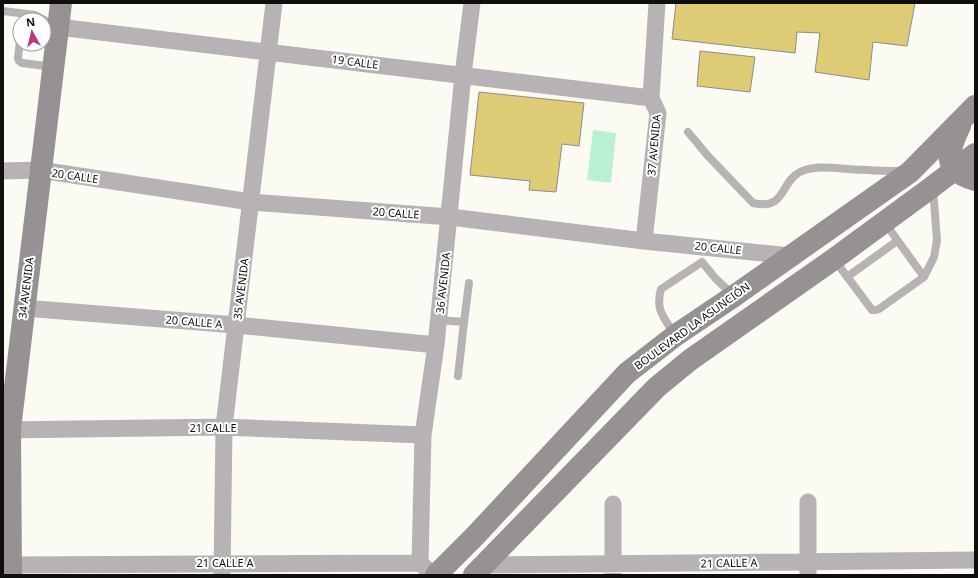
<svg xmlns="http://www.w3.org/2000/svg" width="978" height="578" font-family="'Noto Sans',sans-serif">
<style>
.green{fill:#bbf1d3}
.building{fill:#decb76;stroke:#8e8d87}
.lines{fill:none;stroke-linecap:round;stroke-linejoin:round}
.lane{stroke:#b7b3b4;stroke-width:8}
.street{stroke:#b7b3b4;stroke-width:17}
.secondary{stroke:#969192;stroke-width:22}
.labels{text-anchor:middle;stroke-width:4;stroke-linejoin:round;paint-order:stroke}
.street-label{font-size:11px;fill:#100f0d;stroke:#fff}
</style>
<rect width="100%" height="100%" fill="#fbfaf3"/>
<path class="green" d="M593 130 616 133 611 183 587 180Z"/>
<path class="building" d="M676 3H915L907 46 873 42 869 80 815 72 820 33 797 32 795 53 672 39Z
M700 51 755 57 750 92 697 86Z
M479 92 584 103 579 146 562 144 556 192 529 190 530 181 470 175Z"/>
<g class="lines">
<path class="lane" d="M3 11 35 15 56 26
M20 41 18 58 19 61 22 63 53 67
M688 132 708 156 753 203C786 211 780 182 800 172 814 165 833 168 848 169 867 170 885 171 903 171
M834 259 872 310H876L879 309 924 277 885 223
M847 277 897 241
M924 277 934 257 937 240 933 189
M439 320 464 322 458 376
M464 322 469 283
M675 335C664 317 655 311 661 289L702 262 716 279 733 295"/>
<path class="street" d="M58 27 651 98
M3 171 40 170 251 202 450 217 644 241 790 256
M644 241 658 113 651 98 657 3
M24 308 236 325 436 345
M3 430 224 427 423 435
M613 504V575
M420 563 423 435 436 345 463 75 472 3
M11 565 420 563 429 571
M483 565 975 560
M222 575 224 427 274 3
M808 575V502"/>
<path class="secondary" d="M960 126C948 152 940 170 975 180
M11 575 10 429 61 3
M436 575 475 536 627 373 676 335 734 296 910 172 975 106
M474 575 657 387 690 360 834 259 932 187 975 154"/>
</g>
<g class="labels">
<g class="street-label">
<text transform="translate(355 62) rotate(7)" y="4">19 CALLE</text>
<text transform="translate(654 145) rotate(-85)" y="4">37 AVENIDA</text>
<text transform="translate(75 176) rotate(8)" y="4">20 CALLE</text>
<text transform="translate(396 213) rotate(4)" y="4">20 CALLE</text>
<text transform="translate(718 248) rotate(6)" y="4">20 CALLE</text>
<text transform="translate(443 283) rotate(-84)" y="4">36 AVENIDA</text>
<text transform="translate(26 288) rotate(-83)" y="4">34 AVENIDA</text>
<text transform="translate(241 289) rotate(-83)" y="4">35 AVENIDA</text>
<text transform="translate(194 322) rotate(5)" y="4">20 CALLE A</text>
<text transform="translate(692 326) rotate(-36)" y="4">BOULEVARD LA ASUNCIÓN</text>
<text x="213" y="432">21 CALLE</text>
<text x="225" y="567">21 CALLE A</text>
<text transform="translate(729 563) rotate(-1)" y="4">21 CALLE A</text>
</g>
</g>
<rect width="978" height="578" fill="none" stroke="#100f0d" stroke-width="8"/>
<g transform="translate(32 32) rotate(352)"><circle r="19" fill="#ffffff" stroke="#9f9f9e"/>
<path d="M0-3L7 15L0 10L-7 15Z" fill="#ba3982"/>
<text y="-6" font-size="11" font-weight="bold" text-anchor="middle" fill="#100f0d">N</text>
</g>
</svg>
